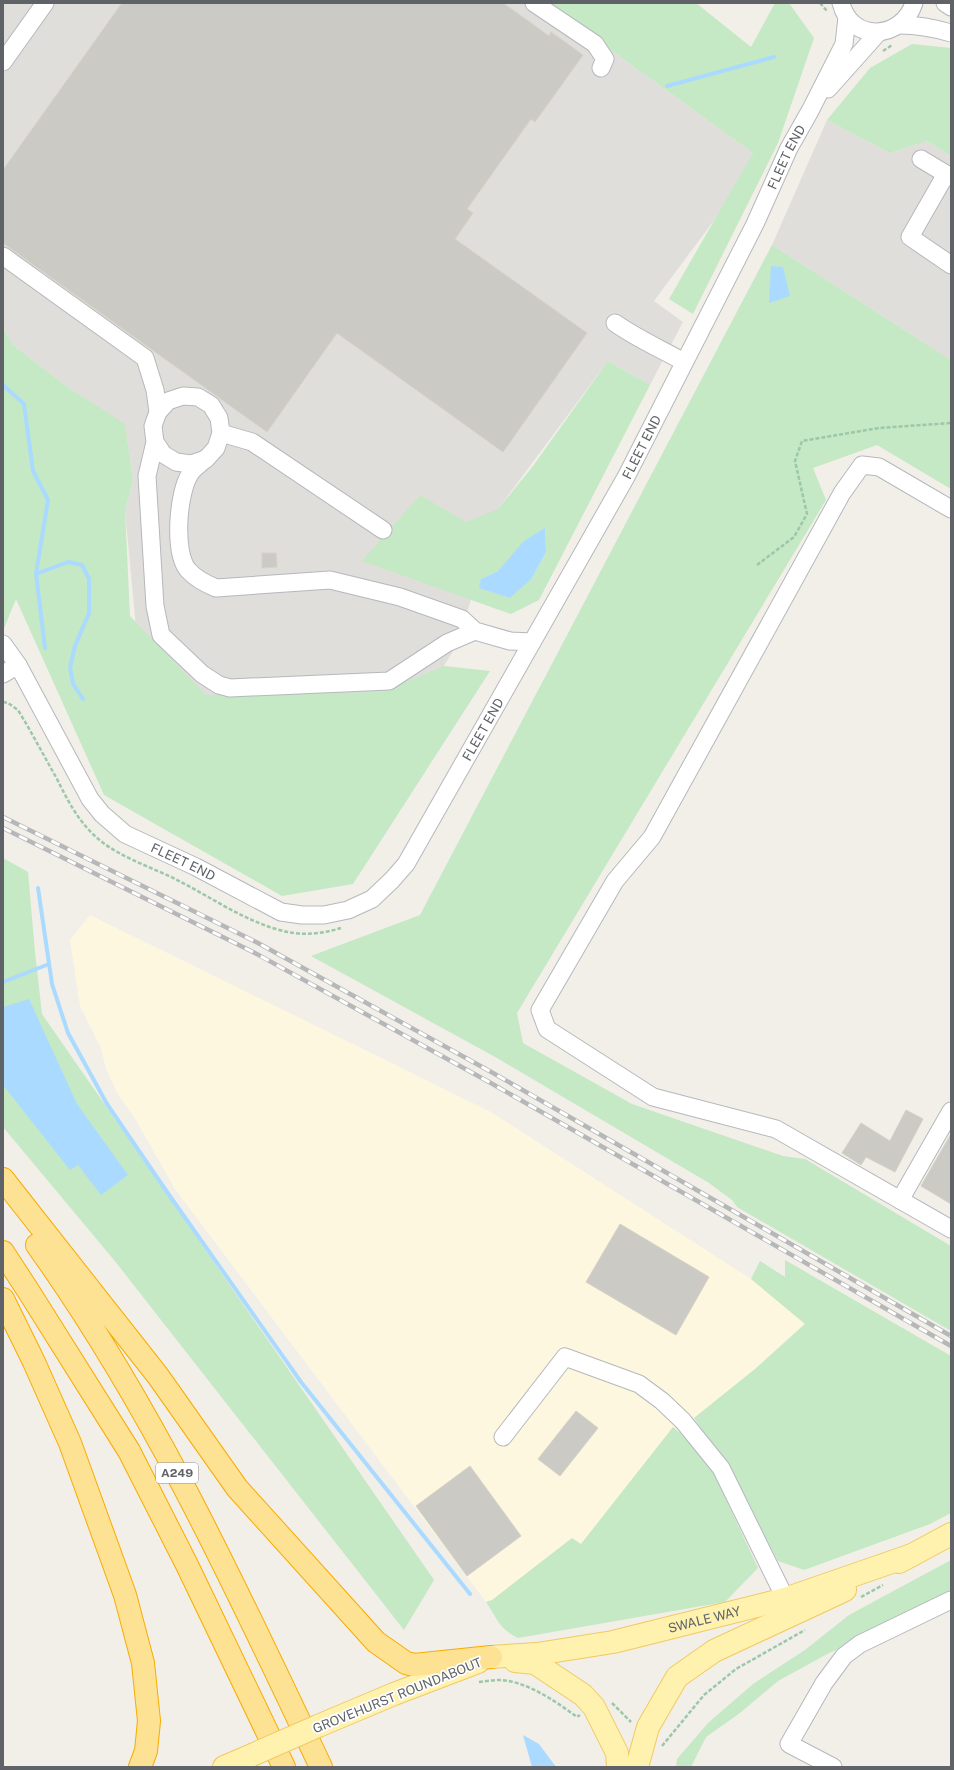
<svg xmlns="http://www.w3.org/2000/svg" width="954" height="1770" font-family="'Public Sans',sans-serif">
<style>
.commercial{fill:#fef7e0}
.industrial{fill:#e0deda}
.green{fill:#c5e8c5;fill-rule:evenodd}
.water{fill:#aadaff}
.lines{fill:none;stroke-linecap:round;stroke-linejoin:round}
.stream{stroke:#aadaff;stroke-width:4}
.building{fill:#cccac5;stroke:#d6d1c6}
.minor-casing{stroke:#b5b8bc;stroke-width:19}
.major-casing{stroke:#f2c960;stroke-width:24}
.highway-casing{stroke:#f9ab00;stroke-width:24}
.path{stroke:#9cc7a9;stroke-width:2.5;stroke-dasharray:4 2;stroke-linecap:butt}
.minor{stroke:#fff;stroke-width:17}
.major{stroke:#fff2af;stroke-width:22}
.highway{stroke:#fde293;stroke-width:22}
.rail-casing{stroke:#b6b7b8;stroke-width:4.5}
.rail{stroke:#fff;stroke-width:3;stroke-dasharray:9;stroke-linecap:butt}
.major-bridge-casing{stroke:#f2c960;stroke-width:24;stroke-linecap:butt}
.major-bridge{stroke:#fff2af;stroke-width:22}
.labels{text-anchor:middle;stroke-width:3.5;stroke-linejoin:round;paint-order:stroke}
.shield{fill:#fff;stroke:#8f9295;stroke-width:1}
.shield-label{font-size:12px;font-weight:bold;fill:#5f6368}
.street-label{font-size:13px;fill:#5f6368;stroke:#fff}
</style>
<rect width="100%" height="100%" fill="#f1efe8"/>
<path class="commercial" d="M90 915 491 1112 751 1279 805 1323 755 1369 694 1418 673 1428 581 1544 492 1600 486 1602 175 1189 136 1120 119 1096 106 1069 101 1048 80 1006 70 940Z"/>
<path class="industrial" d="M3 3H546L753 153 738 188 654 301 683 322 650 385 608 361 498 509 458 643 372 783 344 865 137 638 125 511 133 480 125 425 69 388 13 345 3 328Z
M827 120 890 153 927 141 951 156V360L772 245Z"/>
<path class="green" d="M546 3H696L751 47 775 3H789L814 38 778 143 693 314 669 299 753 153Z
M912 44 951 48V156L927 141 890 153 827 120 870 68Z
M772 245 951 360V489L877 445 813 468 826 500 517 1013 523 1043 632 1104 783 1156 805 1159 951 1246V1331L737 1207 732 1200 709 1183 497 1058 311 956 420 915Z
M3 328 13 345 69 388 125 424 133 480 125 511 130 616 206 695 381 692 444 666 490 671 353 884 282 896 104 795 16 599 3 631Z
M608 361 650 385 539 600 511 614 362 561 420 495 466 522 498 509 533 466ZM545 528 546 552 532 578 481 579 498 571Z
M3 858 28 872 35 952 42 1014 434 1580 404 1630 114 1260 3 1127Z
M785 1260 951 1356V1513L930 1524 804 1570 778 1561 729 1470 694 1418 755 1369 805 1324 751 1279 760 1261 785 1277Z
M673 1427 687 1439 709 1463 758 1568 725 1602 518 1638C499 1629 497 1618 486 1602L492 1600 572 1538 581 1544Z
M951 1560V1596L885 1629 829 1653 778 1681 740 1713 706 1737 691 1767H676L677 1759 708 1723 753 1684 805 1650 849 1615Z"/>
<path class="water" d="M771 266 783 267 790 296 769 303Z
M545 528 546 552 532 578 510 598 479 588 481 579 498 571 524 541Z
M29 999 77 1104 128 1175 101 1195 78 1165 70 1170 3 1085V1007Z
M523 1735 539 1744 556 1767H532Z"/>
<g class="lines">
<path class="stream" d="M667 86 774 57
M3 385 24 404 33 471 48 500 36 574 45 648
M36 574 68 562 82 565 89 579V613L75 646 70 667 73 684 83 699
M38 888 52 984 68 1033 107 1104 167 1192 301 1382 470 1594
M3 982 49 964"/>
</g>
<path class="building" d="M122 3H503L549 36 551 32 583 55 535 122 531 119 467 209 473 213 455 239 587 333 503 452 337 333 267 432 3 243V170Z
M262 553H276L277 567 262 568Z
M906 1110 923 1119 895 1172 866 1157 861 1165 842 1153 861 1123 890 1141Z
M951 1134V1204L921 1186Z
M620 1224 709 1277 676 1335 586 1282Z
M576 1411 598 1428 560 1476 538 1459Z
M470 1466 521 1536 467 1576 416 1506Z"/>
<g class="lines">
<g class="minor-casing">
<g id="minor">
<path d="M534 3 595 44 605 59 601 68"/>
<path d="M841 3C851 43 902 40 914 3"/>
<path d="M945 3 951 7"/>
<path d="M900 25C918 25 934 28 951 33"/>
<path d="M3 62 45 3"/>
<path d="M828 89 878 33"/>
<path d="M921 159 951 177"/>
<path d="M946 174 910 237 951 265"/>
<path d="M3 256 145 358 155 390 158 412"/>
<path d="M615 323C636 338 661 349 684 362"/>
<path d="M221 433 252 442 383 530"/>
<path d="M155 442 163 454 176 462 191 464 206 459 216 448 221 433 219 418 211 405 198 397 183 396 168 401 158 412 153 426 155 442 147 476 155 606 161 635 202 674 219 685 230 688 389 681 447 643 475 631"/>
<path d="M205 459C201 464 193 468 190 474 178 492 173 552 188 570 196 579 205 583 216 588L330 580 400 597 462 619 475 631 510 641 532 642"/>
<path d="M951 509 879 467 862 465 842 493 652 837 615 881 540 1010 547 1029 653 1097 776 1129 951 1229"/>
<path id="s1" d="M3 644 18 665 90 799 102 814 125 834 196 867 281 912 302 915H324L348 910 372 899 392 880 406 864 626 477 755 224 789 148 810 111 844 44 847 17"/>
<path d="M3 674 18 665"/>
<path d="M900 1200 951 1111"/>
<path d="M503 1437 565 1357 639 1384 662 1401 683 1421 721 1468 791 1610"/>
<path d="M833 1767 789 1744 824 1683 844 1656 860 1644 951 1600"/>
</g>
</g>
<g class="major-casing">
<g id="major">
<path d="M899 1562 951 1534"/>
<path id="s2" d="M491 1657 537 1654 613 1642 785 1599 912 1555"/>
<path d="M515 1661 535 1663 583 1695 594 1707 617 1753 618 1767"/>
<path d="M318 1726 394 1694 478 1662"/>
<path d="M224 1767 252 1755"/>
<path d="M637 1767 648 1727 677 1677 714 1651 845 1590"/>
</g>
</g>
<g class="highway-casing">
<path id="highway" d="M3 1179 158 1376 237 1488 376 1642 406 1663 414 1665 491 1657
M37 1245C153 1407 236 1588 321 1767
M3 1252 29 1292 129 1451 187 1565 284 1767
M3 1299 34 1362 70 1443 125 1595 143 1663 149 1721 146 1751 140 1767"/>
</g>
<path class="path" d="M820 3 827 11
M883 51 892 45
M757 565 794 537 807 514 795 461 802 441 879 428 951 423
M3 702 8 703 18 710C32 733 44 756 57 779 66 797 75 815 89 830 112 856 151 866 181 882 212 898 242 919 276 929 298 936 318 935 341 928
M861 1597 883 1585
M479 1682C486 1681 494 1680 501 1680 528 1682 555 1701 577 1717L580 1715
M612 1703 631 1722
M662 1746 704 1695 736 1669 805 1630"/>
<use href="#minor" class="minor"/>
<use href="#major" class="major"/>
<use href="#highway" class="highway"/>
<g class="rail-casing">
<path id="rail" d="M3 817 258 943 493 1073 951 1336
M3 828 253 952 489 1082 951 1346"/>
</g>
<use href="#rail" class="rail"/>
<g class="major-bridge-casing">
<path id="major-bridge" d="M252 1755 318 1726"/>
</g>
<use href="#major-bridge" class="major-bridge"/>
</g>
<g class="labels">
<rect class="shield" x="156" y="1463" width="42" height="20" rx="3"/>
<g class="shield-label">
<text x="177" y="1477">A249</text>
</g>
<g class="street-label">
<text dy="5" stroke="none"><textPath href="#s1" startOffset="1348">FLEET END</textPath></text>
<text dy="5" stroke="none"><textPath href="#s1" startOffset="1024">FLEET END</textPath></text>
<text dy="5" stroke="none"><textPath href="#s1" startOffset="700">FLEET END</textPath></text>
<text dy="5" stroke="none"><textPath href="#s1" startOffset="292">FLEET END</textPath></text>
<text dy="5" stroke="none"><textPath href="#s2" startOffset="217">SWALE WAY</textPath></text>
<text transform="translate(397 1695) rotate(-22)" y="5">GROVEHURST ROUNDABOUT</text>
</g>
</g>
<rect width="954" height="1770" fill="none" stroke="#5f6368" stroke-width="8"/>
</svg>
